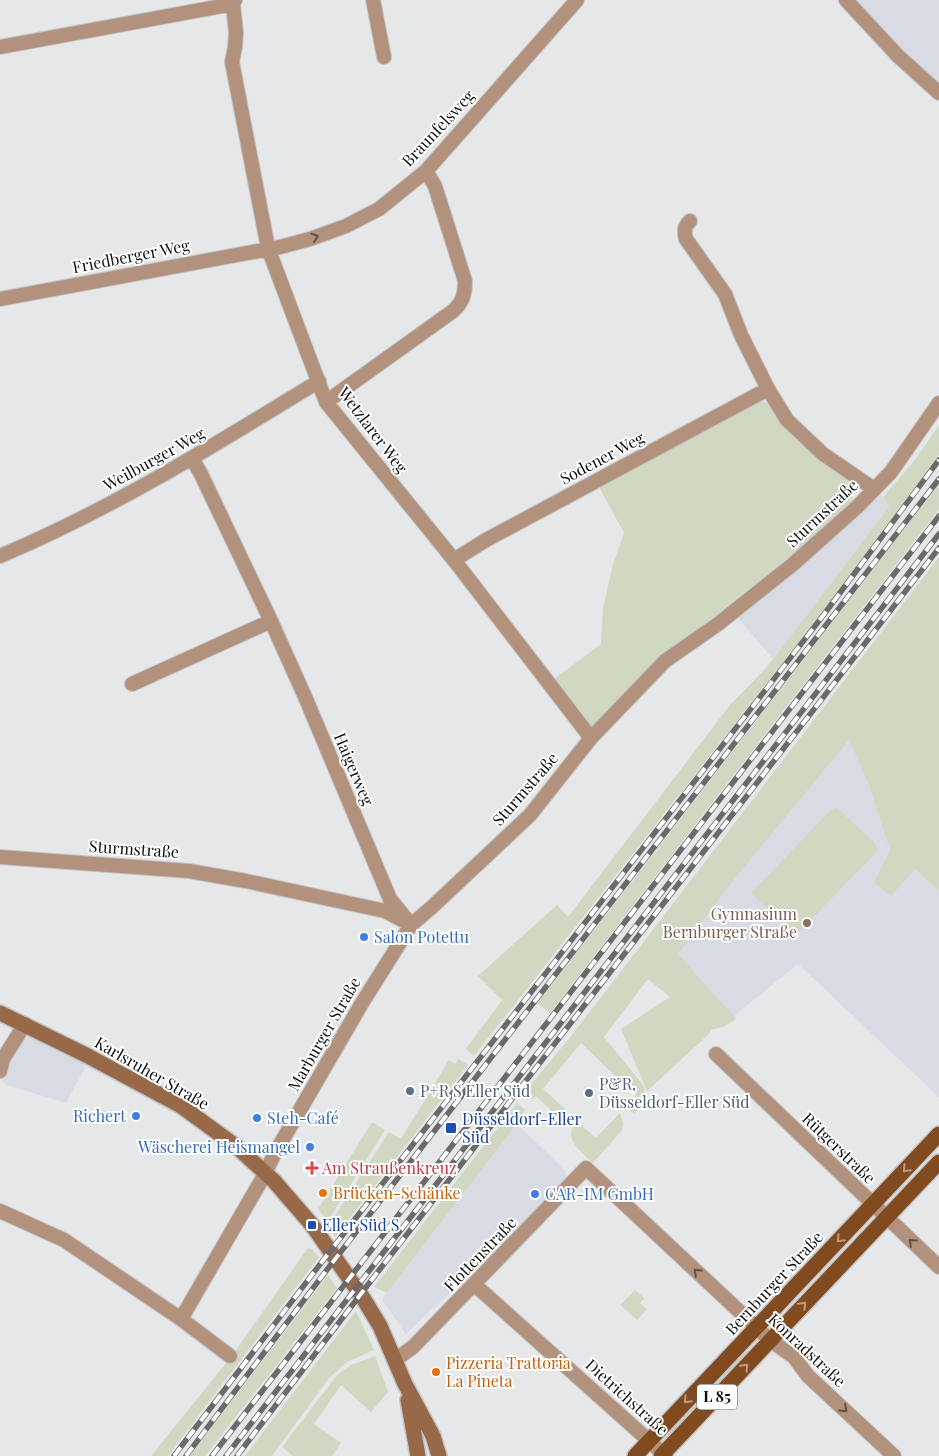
<svg xmlns="http://www.w3.org/2000/svg" width="939" height="1456" font-family="'Playfair Display',serif">
<style>
.built{fill:#d8dbe4}
.green{fill:#d0d8c1}
.lines{fill:none;stroke-linecap:round;stroke-linejoin:round}
.street-casing{stroke:#c4c4c6;stroke-width:16}
.secondary-casing{stroke:#c4c4c6;stroke-width:18}
.primary-casing{stroke:#c4c4c6;stroke-width:18}
.street{stroke:#b2927c;stroke-width:14}
.secondary{stroke:#976948;stroke-width:15}
.primary{stroke:#824b1f;stroke-width:15}
.rail-casing{stroke:#6a6a6b;stroke-width:5.5}
.rail{stroke:#fff;stroke-width:4;stroke-dasharray:11;stroke-linecap:butt}
.oneway{stroke:#605046}
.oneway2{stroke:#ba9c84}
.education-dot{fill:#8d6e63;stroke:#fff;stroke-width:2}
.shop-dot{fill:#3f7fe0;stroke:#fff;stroke-width:2}
.service-dot{fill:#5c6f8a;stroke:#fff;stroke-width:2}
.transit-dot{fill:#1a4fb4;stroke:#fff;stroke-width:2}
.health-dot{fill:#e0444e;stroke:#fff;stroke-width:2}
.food-dot{fill:#e8710a;stroke:#fff;stroke-width:2}
.labels{text-anchor:middle;stroke-width:4;stroke-linejoin:round;paint-order:stroke}
.shield{fill:#fff;stroke:#575757;stroke-width:1}
.shield-label{font-size:15px;font-weight:bold;fill:#0f0f0f}
.street-label{font-size:16px;fill:#0f0f0f;stroke:#fff}
.education-label{font-size:16px;fill:#785e54;stroke:#fff;text-anchor:end}
.shop-label{font-size:16px;fill:#366cbe;stroke:#fff;text-anchor:start}
.service-label{font-size:16px;fill:#4e5e75;stroke:#fff;text-anchor:start}
.transit-label{font-size:16px;fill:#164399;stroke:#fff;text-anchor:start}
.health-label{font-size:16px;fill:#be3a42;stroke:#fff;text-anchor:start}
.food-label{font-size:16px;fill:#c56008;stroke:#fff;text-anchor:start}
</style>
<rect width="100%" height="100%" fill="#e6e7e9"/>
<path class="built" d="M852 0H939V88Z
M879 492 889 507 773 659 735 615Z
M848 696 903 858 939 891V1097L798 964 724 1024 651 954Z
M30 1037 45 1039 88 1062 66 1103 7 1085 0 1078 13 1047Z
M517 1124 565 1170 567 1184 406 1334 382 1300Z"/>
<path class="green" d="M758 400C773 402 776 416 785 426 803 449 826 464 850 480 857 493 850 506 842 515L659 660 594 726 591 727 553 680 601 644 603 608 613 565 624 533 598 485Z
M939 425V455L908 497 820 615 474 1056 466 1049 502 1000 478 976 557 905 568 917 730 705 767 667 889 507 883 497 914 461Z
M939 484V509L550 1013 537 1003 621 896Z
M939 557V891L915 869 891 896 874 883 890 850 869 784 849 740 735 878 678 954 736 1019 723 1027 710 1030V1033L647 1091 621 1029 670 997 648 979 604 1037 643 1085 646 1099 634 1114 626 1106 636 1096 581 1043 543 1089 566 1110V1117L559 1118 536 1096 532 1100 523 1094 572 1035Z
M837 808 875 843 877 849 875 854 795 936 751 893 830 811Z
M459 1059 468 1065 335 1237 332 1232 331 1222 389 1132 401 1139 449 1060 455 1064Z
M517 1103 525 1110 517 1124 387 1293 374 1287Z
M620 1113 623 1124 622 1130 593 1163C583 1154 565 1140 573 1126L580 1124 596 1138Z
M372 1122 385 1130 329 1219H326L318 1209Z
M308 1248 312 1249 319 1257 168 1456H151L231 1357Z
M328 1275 337 1288 205 1456H190Z
M635 1290 644 1298 640 1303 647 1309 637 1320 620 1305Z
M356 1311 374 1350 347 1362 329 1378 272 1456H245Z
M744 1350 748 1354 671 1435H668L667 1432Z
M375 1356 388 1392 371 1412 341 1385 314 1424 341 1443 332 1456H293L282 1447 337 1375 351 1365Z"/>
<g class="lines">
<g class="street-casing">
<path id="street" d="M235 0 233 4 236 33 235 47 232 62 268 248 326 402 454 560 591 738
M373 0 384 57
M846 0 898 56 939 93
M0 47 233 4
M690 221C684 227 684 231 686 239L725 294 741 335 768 389 787 420 823 454 874 489
M0 299 280 247 310 239 346 226 379 209 426 171 577 0
M326 402 453 311C463 302 465 294 465 281L435 186 426 171
M192 459 200 472 271 621 306 699 390 899 411 925
M0 556C112 509 215 445 319 381
M454 560 486 540 768 389
M132 684 271 621
M0 857 189 871 246 881 385 911 404 921
M716 1054 939 1267
M0 1071 3 1059 25 1024
M0 1211 64 1240 181 1319 230 1356
M475 1285 666 1456
M181 1319 261 1181 275 1153 362 1003 411 925 432 907 530 815 591 738 665 661 718 624 792 565 857 507 891 472 939 403
M395 1360 413 1347 586 1168 770 1340 794 1357 808 1376 894 1456"/>
</g>
<g class="secondary-casing">
<path id="secondary" d="M0 1013 86 1055 181 1106 237 1147 274 1181 312 1225 363 1298 380 1326 405 1384 433 1436 439 1456
M408 1400 418 1456"/>
</g>
<g class="primary-casing">
<path id="primary" d="M635 1456 939 1134
M661 1456 939 1162"/>
</g>
<use href="#street" class="street"/>
<use href="#secondary" class="secondary"/>
<use href="#primary" class="primary"/>
<g class="rail-casing">
<path id="rail" d="M174 1456 321 1263 822 617 939 460
M186 1456 326 1271 939 479
M212 1456 939 516
M226 1456 939 534
M237 1456 370 1282 939 548"/>
</g>
<use href="#rail" class="rail"/>
</g>
<defs><path id="oneway-chevron" d="M-2-3.5L2.5 0L-2 3.5" fill="none" stroke-width="1.6" stroke-linecap="round" stroke-linejoin="round" transform="scale(1.25)"/></defs>
<g class="oneway">
<use href="#oneway-chevron" transform="translate(315 237) rotate(-19)"/>
<use href="#oneway-chevron" transform="translate(912 1242) rotate(-138)"/>
<use href="#oneway-chevron" transform="translate(697 1272) rotate(-137)"/>
<use href="#oneway-chevron" transform="translate(844 1409) rotate(43)"/>
</g>
<g class="oneway2">
<use href="#oneway-chevron" transform="translate(906 1169) rotate(133)"/>
<use href="#oneway-chevron" transform="translate(840 1239) rotate(133)"/>
<use href="#oneway-chevron" transform="translate(803 1305) rotate(-46)"/>
<use href="#oneway-chevron" transform="translate(745 1367) rotate(-47)"/>
<use href="#oneway-chevron" transform="translate(687 1400) rotate(134)"/>
</g>
<circle class="education-dot" cx="807" cy="923" r="5"/>
<g class="shop-dot">
<circle cx="364" cy="937" r="5"/>
<circle cx="136" cy="1116" r="5"/>
<circle cx="257" cy="1118" r="5"/>
<circle cx="310" cy="1147" r="5"/>
<circle cx="535" cy="1194" r="5"/>
</g>
<g class="service-dot">
<circle cx="410" cy="1091" r="5"/>
<circle cx="589" cy="1093" r="5"/>
</g>
<g class="transit-dot">
<rect x="445" y="1122" width="12" height="12" rx="2.5"/>
<rect x="307" y="1220" width="10" height="10" rx="2.5"/>
</g>
<path class="health-dot" d="M309.5 1160.5h5v5h5v5h-5v5h-5v-5h-5v-5h5z"/>
<g class="food-dot">
<circle cx="323" cy="1193" r="5"/>
<circle cx="436" cy="1372" r="5"/>
</g>
<g class="labels">
<rect class="shield" x="697" y="1384.5" width="40" height="25" rx="4"/>
<g class="shield-label">
<text x="717" y="1402">L 85</text>
</g>
<g class="street-label">
<text transform="translate(438 128) rotate(-47)" y="6">Braunfelsweg</text>
<text transform="translate(131 256) rotate(-11)" y="6">Friedberger Weg</text>
<text transform="translate(373 430) rotate(53)" y="6">Wetzlarer Weg</text>
<text transform="translate(602 458) rotate(-28)" y="6">Sodener Weg</text>
<text transform="translate(154 459) rotate(-29)" y="6">Weilburger Weg</text>
<text transform="translate(822 513) rotate(-43)" y="6">Sturmstraße</text>
<text transform="translate(354 769) rotate(67)" y="6">Haigerweg</text>
<text transform="translate(525 789) rotate(-49)" y="6">Sturmstraße</text>
<text transform="translate(134 849) rotate(4)" y="6">Sturmstraße</text>
<text transform="translate(324 1034) rotate(-60)" y="6">Marburger Straße</text>
<text transform="translate(152 1073) rotate(30)" y="6">Karlsruher Straße</text>
<text transform="translate(839 1148) rotate(44)" y="6">Rütgerstraße</text>
<text transform="translate(480 1254) rotate(-46)" y="6">Flottenstraße</text>
<text transform="translate(774 1283) rotate(-47)" y="6">Bernburger Straße</text>
<text transform="translate(807 1350) rotate(43)" y="6">Konradstraße</text>
<text transform="translate(627 1397) rotate(42)" y="6">Dietrichstraße</text>
</g>
<g class="education-label">
<text x="797" y="920">Gymnasium<tspan x="797" dy="18">Bernburger Straße</tspan></text>
</g>
<g class="shop-label">
<text x="374" y="943">Salon Potettu</text>
<text x="126" y="1122" text-anchor="end">Richert</text>
<text x="267" y="1124">Steh-Café</text>
<text x="300" y="1153" text-anchor="end">Wäscherei Heismangel</text>
<text x="545" y="1200">CAR-IM GmbH</text>
</g>
<g class="service-label">
<text x="599" y="1090">P&amp;R,<tspan x="599" dy="18">Düsseldorf-Eller Süd</tspan></text>
<text x="420" y="1097">P+R S Eller Süd</text>
</g>
<g class="transit-label">
<text x="462" y="1125">Düsseldorf-Eller<tspan x="462" dy="18">Süd</tspan></text>
<text x="322" y="1231">Eller Süd S</text>
</g>
<g class="health-label">
<text x="322" y="1174">Am Straußenkreuz</text>
</g>
<g class="food-label">
<text x="333" y="1199">Brücken-Schänke</text>
<text x="446" y="1369">Pizzeria Trattoria<tspan x="446" dy="18">La Pineta</tspan></text>
</g>
</g>
</svg>
